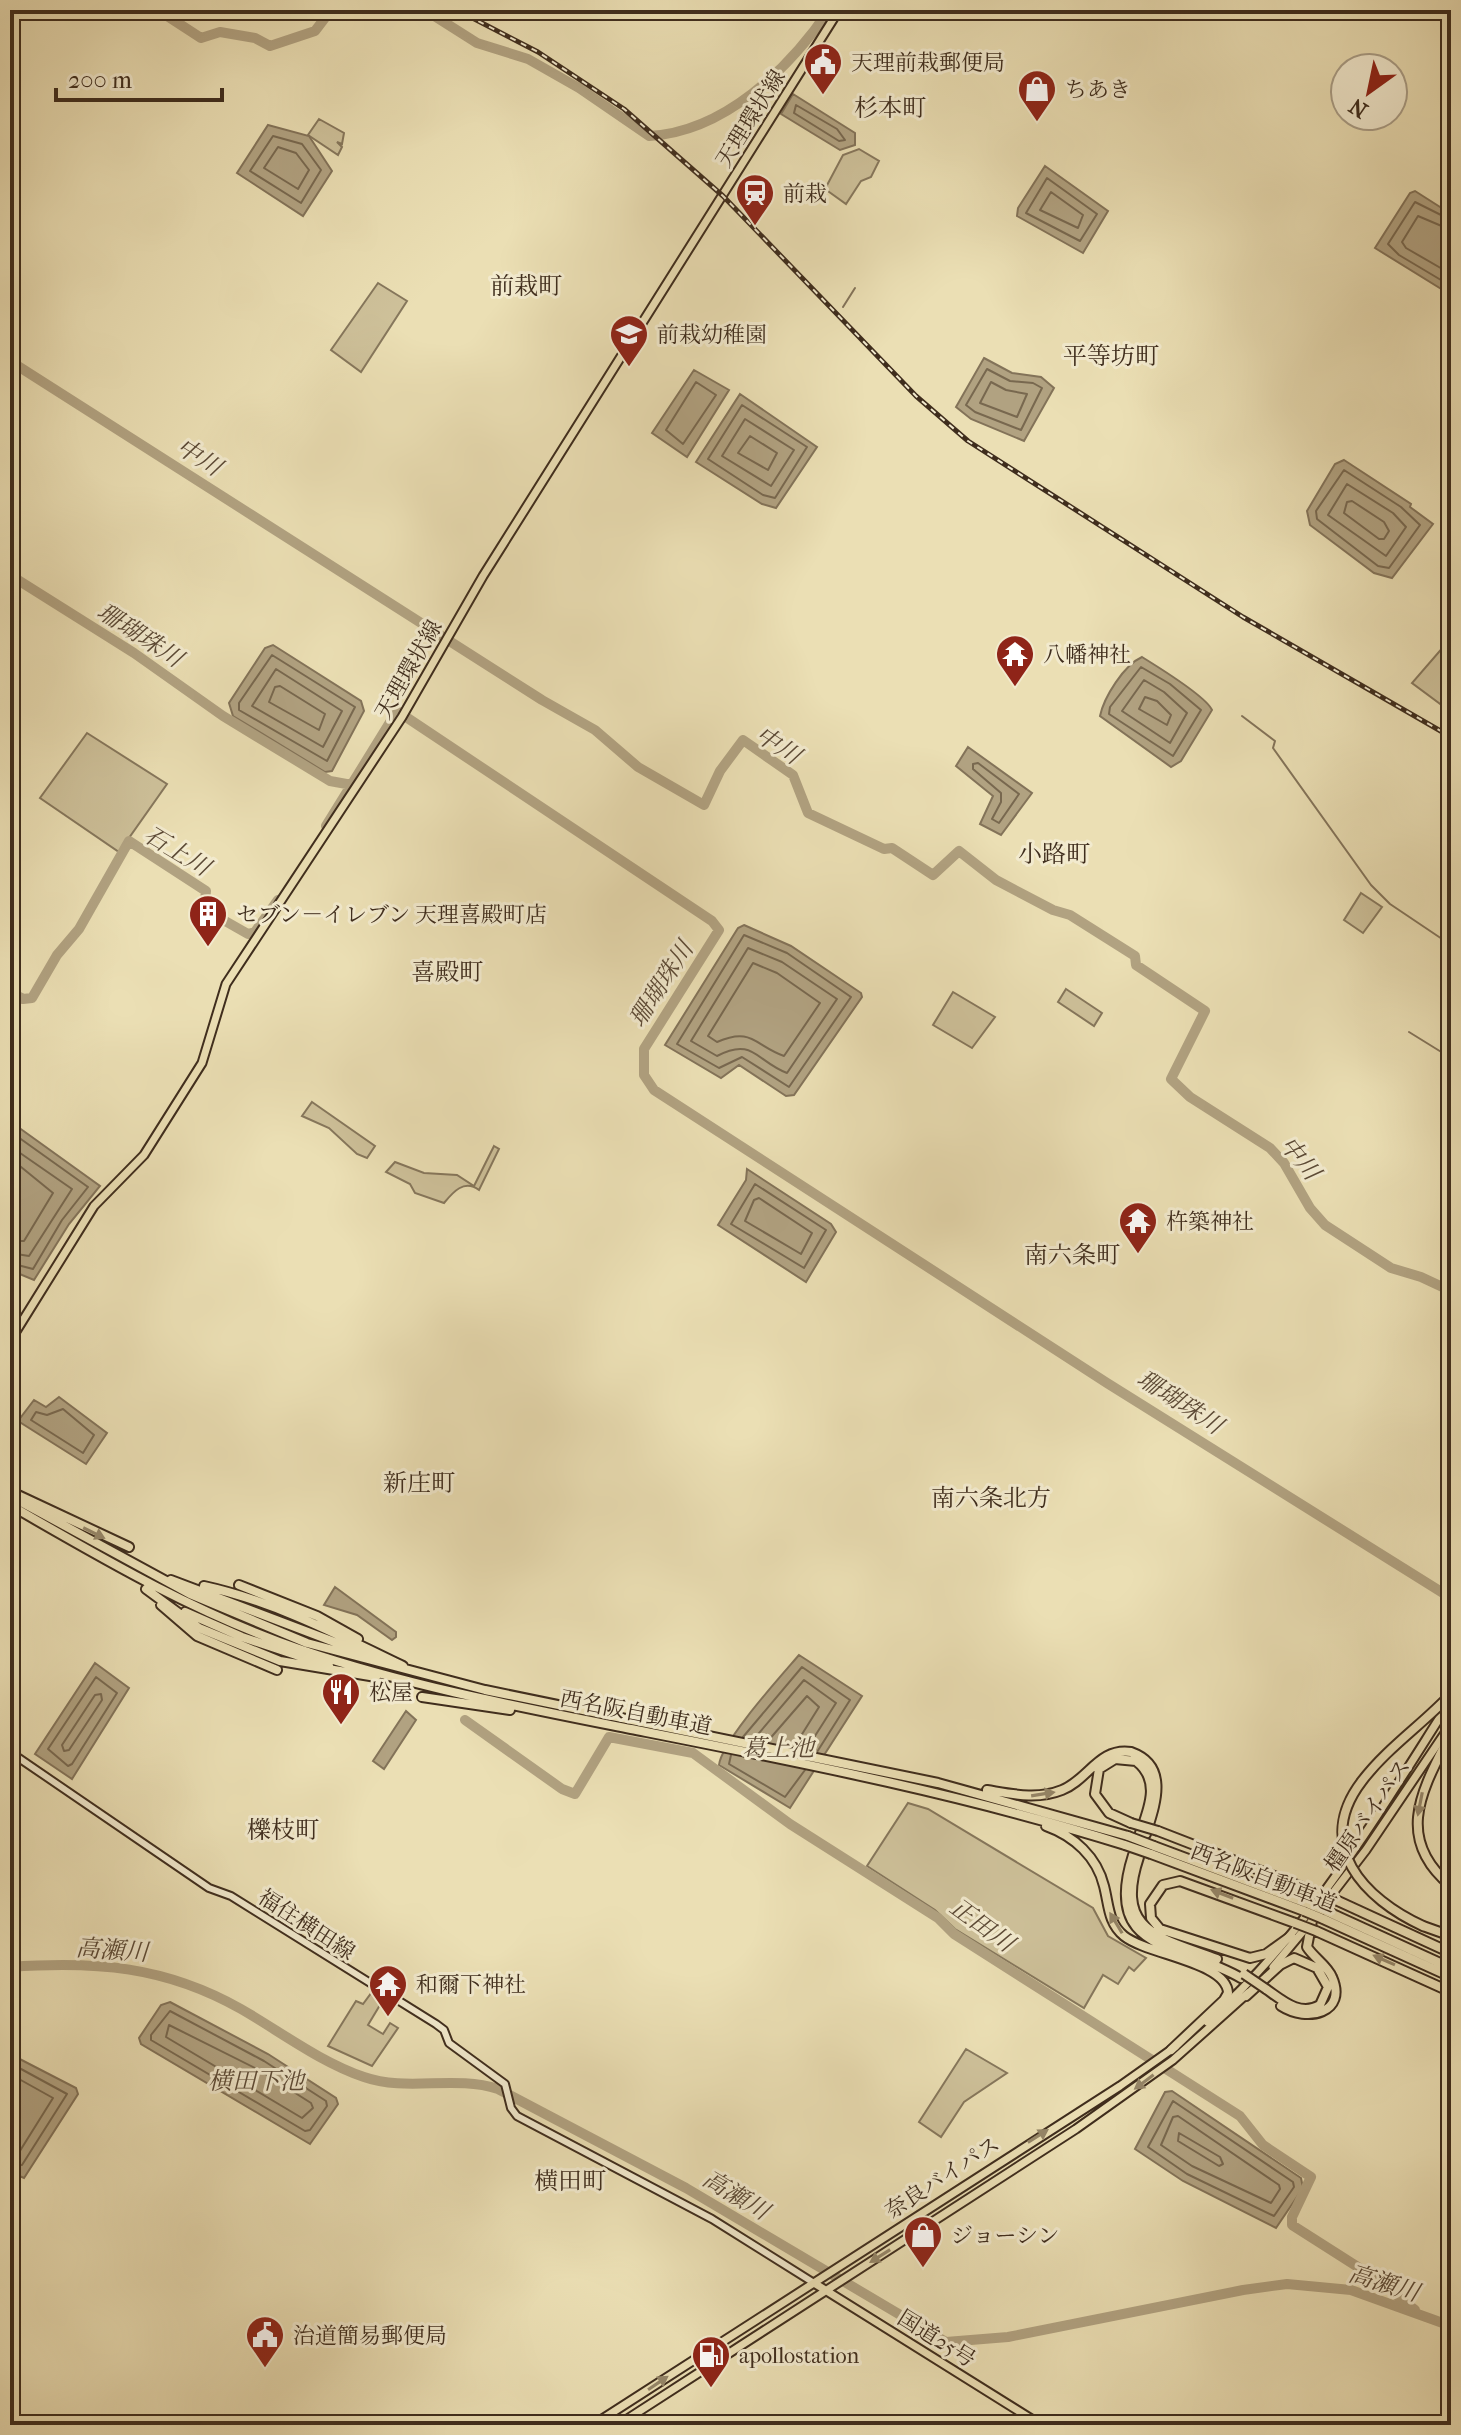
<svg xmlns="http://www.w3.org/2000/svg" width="1461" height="2435" font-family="'IM FELL French Canon','Noto Serif JP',serif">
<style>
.green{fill:#cec19a;stroke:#86775c;stroke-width:2}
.water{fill:#b1a281;stroke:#837359;stroke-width:2}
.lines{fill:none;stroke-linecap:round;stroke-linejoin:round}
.shore{stroke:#78684f;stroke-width:2}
.stream{stroke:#837359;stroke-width:2}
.river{stroke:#b1a281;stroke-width:10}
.secondary-casing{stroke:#3f2d1d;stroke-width:10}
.primary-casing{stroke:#3f2d1d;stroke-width:11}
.trunk-casing{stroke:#3f2d1d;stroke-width:11}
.motorway-casing{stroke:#3f2d1d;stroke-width:12}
.secondary{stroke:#f2eace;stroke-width:6}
.primary{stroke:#ebdfb4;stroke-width:7}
.trunk{stroke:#ebdfb4;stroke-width:7}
.motorway{stroke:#ebdfb4;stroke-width:8}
.rail-casing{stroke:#3f2d1d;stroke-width:5}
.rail{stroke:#f2eace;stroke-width:2;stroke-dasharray:6;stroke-linecap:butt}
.motorway-bridge-casing{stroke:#3f2d1d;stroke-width:12;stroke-linecap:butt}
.motorway-bridge{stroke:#ebdfb4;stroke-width:8}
.oneway{fill:#958668}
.labels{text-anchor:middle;stroke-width:6;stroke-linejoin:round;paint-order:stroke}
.poi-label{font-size:22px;fill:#3f2d1d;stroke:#f2eace;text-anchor:start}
.street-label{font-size:22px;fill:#3f2d1d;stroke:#f2eace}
.neighbourhood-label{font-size:24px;fill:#3f2d1d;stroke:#f2eace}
.water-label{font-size:24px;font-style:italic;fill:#5c4a36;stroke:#f2eace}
</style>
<rect width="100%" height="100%" fill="#ebdfb4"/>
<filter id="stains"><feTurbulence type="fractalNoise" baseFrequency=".0025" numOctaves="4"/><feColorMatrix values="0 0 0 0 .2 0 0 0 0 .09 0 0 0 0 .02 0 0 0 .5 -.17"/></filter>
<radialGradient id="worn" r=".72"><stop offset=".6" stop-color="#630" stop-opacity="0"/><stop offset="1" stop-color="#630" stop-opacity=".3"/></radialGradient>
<path class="green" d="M319 119 344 133 342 144 337 142 342 147 338 155 308 135Z
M859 149 879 161 871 177 861 181 846 204 825 189 843 155Z
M378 283 407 301 361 372 331 350Z
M1451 638V712L1412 683Z
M87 733 167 784 119 852 40 798Z
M1361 893 1382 907 1363 933 1344 920Z
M1066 989 1102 1013 1094 1026 1058 1002Z
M953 992 995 1017 972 1048 933 1025Z
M312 1102 375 1146 367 1158 357 1154 329 1128 302 1116Z
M494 1146 499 1149 479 1190C464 1179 453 1192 444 1203L415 1193 410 1184 386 1172 395 1162 424 1173 457 1175 474 1186Z
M908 1803 928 1809 1093 1908 1108 1936 1146 1958 1134 1971 1129 1967 1118 1984 1103 1975 1084 2008 955 1929 935 1910 867 1866Z
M372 1992 383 2000 368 2025 383 2034 390 2023 398 2028 372 2066 328 2046 356 2001 363 2004Z
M966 2049 1007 2073 964 2102 941 2137 919 2122Z"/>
<path class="water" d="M793 94 855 133V145L840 150 781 114Z
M268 125 309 136 332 171 303 216 237 173Z
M1045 166 1108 211 1083 253 1017 216 1018 208Z
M1415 191 1451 214V295L1375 248 1410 193Z
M984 358 1012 373 1041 377 1054 388 1024 441 971 419 956 407Z
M694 370 729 390 687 457 652 433Z
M740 394 817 447 776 508 762 504 696 462Z
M1344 460 1411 504 1410 507 1433 524 1392 578 1374 573 1310 525 1307 511 1335 464Z
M273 645 361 701 364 711 332 771 325 772 233 716 229 703 265 648Z
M1142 657C1158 667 1206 696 1212 710L1181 761 1171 767 1100 716C1104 697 1124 665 1142 657Z
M968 747 1032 793 1001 835 980 824 993 796 956 766Z
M744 925 791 946 861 993 862 997 794 1095 786 1096 739 1065 721 1078 665 1045 738 928Z
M18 1127 100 1186 69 1224 34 1280 10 1270V1131Z
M747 1169 831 1224 836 1232 806 1282 718 1225 746 1180Z
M59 1397 107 1433 86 1464 18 1421 34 1400 46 1407Z
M335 1587 396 1632V1637L392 1640 357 1615 324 1605Z
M799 1655 862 1696 790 1808 719 1765C721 1742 781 1676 799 1655Z
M95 1663 129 1688 72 1779 35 1754Z
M406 1711 416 1720 384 1769 373 1761Z
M170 2002 268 2054 336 2098 338 2104 310 2144 141 2044 139 2038 161 2005Z
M10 2054 76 2088 78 2094 24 2178 10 2172Z
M1172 2091 1301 2178 1303 2188 1276 2228 1183 2181 1135 2149 1165 2092Z"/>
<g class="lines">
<path class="shore" d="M796 105 837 129 845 140 839 141 794 113Z
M273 136 302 144 321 170 301 203 250 171Z
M278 147 296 153 309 170 298 189 264 168Z
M1047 178 1097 214 1080 241 1026 213Z
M1051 192 1083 215 1078 228 1040 210Z
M1451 220 1415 202 1388 244 1399 255 1451 286
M1451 230 1418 216 1402 242 1406 248 1451 274
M987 369 1010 381 1033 383 1042 388 1021 430 975 412 966 405Z
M696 382 716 395 683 444 666 430Z
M991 382 1006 390 1027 394 1017 417 980 403Z
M742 405 807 447 775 498 763 495 708 459Z
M745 419 794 450 771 486 722 456Z
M750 436 777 453 768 470 738 453Z
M1344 470 1401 507 1420 525 1389 568 1378 566 1317 519 1316 511Z
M1347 484 1393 513 1406 527 1386 556 1328 515Z
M1352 501 1384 522 1389 531 1384 539H1379L1344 513 1347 502Z
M272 655 355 707 327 761 239 710V703Z
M1141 667 1170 684 1201 710 1173 756 1109 714 1110 707Z
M276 669 342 711 323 747 252 706Z
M1144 680 1164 692 1187 713 1170 743 1122 711Z
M280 686 325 714 319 730 269 702 275 687Z
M1145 697 1157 701 1171 715 1167 725 1139 709Z
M978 763 1019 794 999 823 992 819 1001 802V793L973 769V764Z
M744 935 787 953 851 997 789 1087 742 1057 719 1068 677 1044Z
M748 948 782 962 837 999 787 1073C756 1061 753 1037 717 1056L691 1041Z
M753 963 777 973 820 1003 784 1056C754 1045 752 1027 717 1042L708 1036Z
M10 1136 18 1137 88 1187 62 1220 33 1269 10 1263
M10 1146 72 1189 29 1256 10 1253
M10 1158 53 1193 24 1241H10
M755 1184 826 1230 804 1268 731 1224Z
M759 1198 812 1233 801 1254 745 1221 754 1200Z
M63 1409 94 1435 83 1453 31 1420 36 1412 47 1415Z
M96 1677 117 1693 72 1764 68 1766 48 1749Z
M101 1694 102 1700 69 1750 64 1751 62 1745 95 1695Z
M743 1737 802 1667 850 1700 817 1752
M754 1739 804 1680 836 1703 806 1750
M767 1742 807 1696 819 1707 794 1747
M731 1755 729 1764 785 1797 805 1770
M170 2011 264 2061 326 2101 327 2106 310 2130 305 2131 151 2040V2035Z
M169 2025 259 2070 311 2103 313 2108 302 2118 166 2037Z
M10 2063 67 2094 22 2165H10
M10 2074 53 2098 18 2154 10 2155
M1173 2101 1293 2182 1294 2187 1274 2216 1187 2174 1148 2147Z
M1178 2116 1279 2185 1280 2189 1271 2203 1192 2166 1161 2145 1173 2117Z
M1179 2133 1220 2157 1223 2164 1219 2166 1178 2141Z"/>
<path class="stream" d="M843 307 855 288
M1242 716 1275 741 1273 748 1371 885 1390 904 1451 945
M1409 1032 1451 1058"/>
<path class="river" d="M158 10 201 38 220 32 255 38 270 46 315 31 331 10
M425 10 477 43 528 59 579 88 649 136C724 132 789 69 829 10
M10 361 542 700 595 730 638 767 704 805 720 771 743 740 793 775 808 813 884 849 892 848 933 875 959 851 996 880 1053 910 1070 915 1135 956 1136 965 1205 1011 1171 1079 1190 1097 1270 1148 1284 1163 1310 1208 1325 1225 1391 1268 1421 1277 1451 1291
M10 575 134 653 223 716 330 781 352 785
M326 826 397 711 712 921 719 930 644 1049V1075L654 1090 1107 1383 1451 1598
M10 992 23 999 32 998 57 955 79 929 129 841 206 891 204 909 248 934 255 932 278 900
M465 1720 562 1789 575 1794 609 1737 693 1753 790 1824 938 1918 954 1934 1240 2116 1263 2145 1311 2177 1292 2217V2225L1372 2276 1415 2310
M10 1967C96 1961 165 1966 241 2009 281 2032 320 2062 364 2077 407 2092 454 2075 498 2089L686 2188 946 2342 1008 2337 1243 2290 1287 2284 1351 2290 1451 2326"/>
<g class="secondary-casing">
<path id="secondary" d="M10 1752 209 1888 231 1896 436 2024 444 2030 449 2043 505 2084 511 2108 517 2116 712 2219 814 2283"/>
</g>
<g class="primary-casing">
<path id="primary" d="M10 1341 94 1206 144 1155 202 1063 226 984 402 717 483 576 839 10"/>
</g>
<g class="trunk-casing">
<path id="trunk" d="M1319 1911 1366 1850 1451 1724
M1273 1967 1309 1924
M1207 2022C1310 1931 1378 1814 1451 1700
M814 2283 1041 2425
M593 2425 1120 2086 1175 2047
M618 2425 1076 2129 1173 2060 1248 1993"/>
</g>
<g class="motorway-casing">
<path id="motorway" d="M18 1495 129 1547
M10 1496 190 1594 307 1643 485 1690 938 1783 1128 1836
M10 1505C105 1560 197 1614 302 1650 409 1686 520 1707 631 1729 798 1762 963 1794 1125 1845
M171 1580 379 1659
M239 1585 317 1616 358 1639
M204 1586C273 1601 339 1635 403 1666
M146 1589 199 1628 280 1661 376 1677
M161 1605 197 1636 277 1670
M185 1612 242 1637 329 1666
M422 1697 510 1710
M1451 1733C1424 1787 1392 1837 1451 1886
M987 1790C1012 1794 1037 1800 1062 1790 1088 1780 1099 1747 1131 1752 1170 1766 1155 1805 1146 1834
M1131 1823 1109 1813 1095 1794 1099 1769 1115 1759 1136 1761C1161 1780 1149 1808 1140 1833
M1046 1826C1074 1836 1097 1857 1104 1886 1109 1905 1108 1923 1124 1936 1148 1955 1227 1962 1228 1993L1224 2000 1171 2050
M1158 1831 1318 1893
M1154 1846 1309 1904
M1151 1854 1304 1911
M1133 1855C1101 1954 1180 1942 1241 1978
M1139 1857C1114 1932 1159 1937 1217 1959
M1338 1901 1451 1953
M1326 1911 1451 1968
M1321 1918 1451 1977
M1423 1926 1451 1936
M1316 1931 1451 1992
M1291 1936 1266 1954 1250 1958 1160 1929 1151 1918 1150 1904 1163 1885 1180 1881 1295 1923
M1246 1996 1280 1965 1294 1958 1317 1968 1328 1987 1320 2005C1300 2017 1282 2000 1266 1989
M1281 2006C1307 2023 1348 2013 1332 1977 1327 1965 1314 1958 1307 1947L1312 1921"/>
</g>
<use href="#secondary" class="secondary"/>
<use href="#primary" class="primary"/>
<use href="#trunk" class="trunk"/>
<use href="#motorway" class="motorway"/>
<g class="rail-casing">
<path id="rail" d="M457 10 538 52 624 109 723 196 916 396 968 441 1243 617 1451 737"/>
</g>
<use href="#rail" class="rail"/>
<g class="motorway-bridge-casing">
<path id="motorway-bridge" d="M1131 1823 1158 1831
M1128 1836 1154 1846
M1125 1845 1151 1854
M1318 1893 1338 1901
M1309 1904 1326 1911
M1304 1911 1321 1918
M1295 1923 1316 1931
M1423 1926C1364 1899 1313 1845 1362 1781 1387 1748 1423 1724 1451 1694
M1244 1974 1266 1989"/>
</g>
<use href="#motorway-bridge" class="motorway-bridge"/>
</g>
<defs><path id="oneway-solid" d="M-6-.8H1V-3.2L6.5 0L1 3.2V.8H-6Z" transform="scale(2)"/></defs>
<g class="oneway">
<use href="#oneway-solid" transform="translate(94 1533) rotate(26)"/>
<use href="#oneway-solid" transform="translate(1043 1794) rotate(-9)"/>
<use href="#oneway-solid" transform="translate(1420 1804) rotate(101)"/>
<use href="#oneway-solid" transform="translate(1222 1894) rotate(-159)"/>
<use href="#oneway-solid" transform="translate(1116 1923) rotate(-121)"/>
<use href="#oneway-solid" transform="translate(1384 1960) rotate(-156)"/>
<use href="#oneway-solid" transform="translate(1144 2082) rotate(143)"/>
<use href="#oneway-solid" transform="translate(1038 2136) rotate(-32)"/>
<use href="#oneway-solid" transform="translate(880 2256) rotate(148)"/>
<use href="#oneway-solid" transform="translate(658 2383) rotate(-34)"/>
</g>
<defs>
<g id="civic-pin" transform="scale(2)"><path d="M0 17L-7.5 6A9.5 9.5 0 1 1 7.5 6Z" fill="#8f2418" stroke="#f2eace"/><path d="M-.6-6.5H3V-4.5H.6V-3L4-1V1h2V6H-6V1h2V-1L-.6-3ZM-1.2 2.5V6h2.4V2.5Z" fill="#fff"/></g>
<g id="shop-pin" transform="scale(2)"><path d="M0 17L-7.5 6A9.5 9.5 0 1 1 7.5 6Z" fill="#8f2418" stroke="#f2eace"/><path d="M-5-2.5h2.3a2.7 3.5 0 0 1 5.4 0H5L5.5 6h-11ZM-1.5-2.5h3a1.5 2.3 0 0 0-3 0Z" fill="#fff"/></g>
<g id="station-pin" transform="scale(2)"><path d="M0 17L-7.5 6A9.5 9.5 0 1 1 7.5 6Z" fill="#8f2418" stroke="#f2eace"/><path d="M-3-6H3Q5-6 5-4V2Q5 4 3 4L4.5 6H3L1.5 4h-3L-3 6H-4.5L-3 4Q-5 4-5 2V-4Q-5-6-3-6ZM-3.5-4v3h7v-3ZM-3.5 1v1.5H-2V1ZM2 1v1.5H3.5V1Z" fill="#fff"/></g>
<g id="school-pin" transform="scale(2)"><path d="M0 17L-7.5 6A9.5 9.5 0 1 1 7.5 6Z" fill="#8f2418" stroke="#f2eace"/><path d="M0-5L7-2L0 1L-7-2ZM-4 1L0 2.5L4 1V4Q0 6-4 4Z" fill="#fff"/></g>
<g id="temple-pin" transform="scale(2)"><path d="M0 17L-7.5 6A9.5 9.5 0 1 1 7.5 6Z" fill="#8f2418" stroke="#f2eace"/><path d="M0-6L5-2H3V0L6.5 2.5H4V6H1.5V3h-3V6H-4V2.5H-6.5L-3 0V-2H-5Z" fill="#fff"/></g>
<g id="building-pin" transform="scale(2)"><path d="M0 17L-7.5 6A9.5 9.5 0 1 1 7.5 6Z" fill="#8f2418" stroke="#f2eace"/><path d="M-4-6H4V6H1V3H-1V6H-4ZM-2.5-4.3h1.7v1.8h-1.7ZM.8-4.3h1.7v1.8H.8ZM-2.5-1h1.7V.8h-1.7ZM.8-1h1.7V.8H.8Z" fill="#fff"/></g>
<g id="restaurant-pin" transform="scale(2)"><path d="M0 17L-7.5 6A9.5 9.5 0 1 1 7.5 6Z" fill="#8f2418" stroke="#f2eace"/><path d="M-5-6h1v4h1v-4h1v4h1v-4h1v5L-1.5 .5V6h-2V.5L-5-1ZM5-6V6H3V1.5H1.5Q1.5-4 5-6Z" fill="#fff"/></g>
<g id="fuel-pin" transform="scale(2)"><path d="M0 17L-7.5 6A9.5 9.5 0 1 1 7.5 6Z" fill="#8f2418" stroke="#f2eace"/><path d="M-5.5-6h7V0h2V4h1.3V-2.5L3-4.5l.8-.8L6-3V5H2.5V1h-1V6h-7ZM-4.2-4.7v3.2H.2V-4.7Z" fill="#fff"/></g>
</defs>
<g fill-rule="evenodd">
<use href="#civic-pin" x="823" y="62"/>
<use href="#shop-pin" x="1037" y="89"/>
<use href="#station-pin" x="755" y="193"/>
<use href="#school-pin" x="629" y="334"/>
<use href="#temple-pin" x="1015" y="654"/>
<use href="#building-pin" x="208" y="914"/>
<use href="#temple-pin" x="1138" y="1221"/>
<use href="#restaurant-pin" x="341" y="1692"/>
<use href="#temple-pin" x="388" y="1984"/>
<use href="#shop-pin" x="923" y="2235"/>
<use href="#civic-pin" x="265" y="2335"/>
<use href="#fuel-pin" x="711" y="2355"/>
</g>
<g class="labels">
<g class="poi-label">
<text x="851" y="70">天理前栽郵便局</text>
<text x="1065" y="97">ちあき</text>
<text x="783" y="201">前栽</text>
<text x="657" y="342">前栽幼稚園</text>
<text x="1043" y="662">八幡神社</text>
<text x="236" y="922">セブン－イレブン 天理喜殿町店</text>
<text x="1166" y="1229">杵築神社</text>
<text x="369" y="1700">松屋</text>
<text x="416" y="1992">和爾下神社</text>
<text x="951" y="2243">ジョーシン</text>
<text x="293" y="2343">治道簡易郵便局</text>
<text x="739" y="2363">apollostation</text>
</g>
<g class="street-label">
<text transform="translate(750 118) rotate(-58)" y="8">天理環状線</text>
<text transform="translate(408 669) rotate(-60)" y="8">天理環状線</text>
<text transform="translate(636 1712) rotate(11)" y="8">西名阪自動車道</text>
<text transform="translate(1367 1815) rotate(-55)" y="8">橿原バイパス</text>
<text transform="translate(1264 1877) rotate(21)" y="8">西名阪自動車道</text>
<text transform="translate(307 1924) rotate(33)" y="8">福住横田線</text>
<text transform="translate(942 2177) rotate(-33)" y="8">奈良バイパス</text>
<text transform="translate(937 2338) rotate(32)" y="8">国道25号</text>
</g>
<g class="neighbourhood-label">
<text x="890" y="116">杉本町</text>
<text x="526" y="294">前栽町</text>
<text x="1111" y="364">平等坊町</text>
<text x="1054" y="862">小路町</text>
<text x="447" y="980">喜殿町</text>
<text x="1072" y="1263">南六条町</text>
<text x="419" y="1491">新庄町</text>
<text x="991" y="1506">南六条北方</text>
<text x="283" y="1838">櫟枝町</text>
<text x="570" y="2189">横田町</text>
</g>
<g class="water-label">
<text transform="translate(199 457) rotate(32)" y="8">中川</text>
<text transform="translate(140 635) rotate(33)" y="8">珊瑚珠川</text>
<text transform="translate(778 745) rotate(33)" y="8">中川</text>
<text transform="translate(177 851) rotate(31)" y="8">石上川</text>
<text transform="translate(661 984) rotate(-57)" y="8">珊瑚珠川</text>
<text transform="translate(1300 1158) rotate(51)" y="8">中川</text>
<text transform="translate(1180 1402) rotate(33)" y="8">珊瑚珠川</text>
<text x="778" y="1756">葛上池</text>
<text transform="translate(982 1925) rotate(36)" y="8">正田川</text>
<text transform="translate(112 1950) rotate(4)" y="8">高瀬川</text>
<text x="256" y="2089">横田下池</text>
<text transform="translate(736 2195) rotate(31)" y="8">高瀬川</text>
<text transform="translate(1384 2283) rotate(17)" y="8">高瀬川</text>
</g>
</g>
<rect width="1461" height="2435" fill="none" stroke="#ebdfb4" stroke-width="40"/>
<rect x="12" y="12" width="1437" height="2411" fill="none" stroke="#3f2d1d" stroke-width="4"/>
<rect x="20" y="20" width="1421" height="2395" fill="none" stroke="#3f2d1d" stroke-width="2"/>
<g transform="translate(1369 92) rotate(213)"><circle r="38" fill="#f2eace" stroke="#aa9e87" stroke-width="2"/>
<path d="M0-6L14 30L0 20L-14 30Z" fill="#8f2418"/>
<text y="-12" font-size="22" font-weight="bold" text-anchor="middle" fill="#3f2d1d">N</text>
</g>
<path d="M56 88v12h166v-12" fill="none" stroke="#3f2d1d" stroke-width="4"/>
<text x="68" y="88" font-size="24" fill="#3f2d1d" stroke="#f2eace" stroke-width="6" paint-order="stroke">200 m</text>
<rect width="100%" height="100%" filter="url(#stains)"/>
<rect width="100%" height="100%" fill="url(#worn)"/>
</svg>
